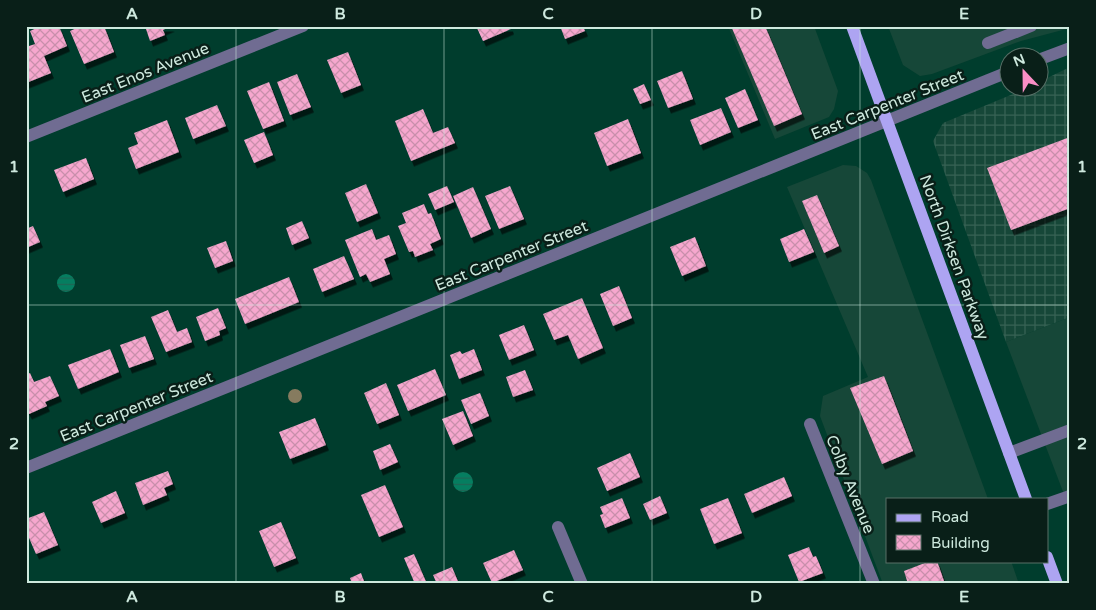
<svg xmlns="http://www.w3.org/2000/svg" width="1096" height="610" font-family="'Varela Round',sans-serif">
<style>
.built{fill:#164738}
.industrial{fill:url(#industrial-grid)}
.water{fill:url(#water-rules)}
.building{fill:url(#building-cross-hatch);filter:url(#shadow)}
.lines{fill:none;stroke-linecap:round;stroke-linejoin:round}
.minor{stroke:#706c92;stroke-width:12}
.major{stroke:#ada4f2;stroke-width:12}
.tree{fill:#867b5f}
.grid{fill:none;stroke:#cee9de;stroke-width:1;stroke-opacity:0.55}
.labels{text-anchor:middle;stroke-width:5;stroke-linejoin:round;paint-order:stroke}
.street-label{font-size:16px;fill:#cee9de;stroke:#091f18}
.neatline{fill:none;stroke:#cee9de;stroke-width:2}
.grid-label{font-size:16px;text-anchor:middle;font-weight:bold;fill:#cee9de}
</style>
<defs>
<pattern id="industrial-grid" width="8" height="8" patternUnits="userSpaceOnUse" patternTransform="scale(1.25)"><rect width="8" height="8" fill="#164738"/><path d="M0 4h8M4 0v8" fill="none" stroke="#376254"/></pattern>
<pattern id="water-rules" width="6" height="5" patternUnits="userSpaceOnUse" patternTransform="scale(1.25)"><rect width="6" height="5" fill="#057e60"/><path d="M0 2.5h6" fill="none" stroke="#1f6553"/></pattern>
<pattern id="building-cross-hatch" width="8" height="8" patternUnits="userSpaceOnUse" patternTransform="scale(1.25)"><rect width="8" height="8" fill="#f6a7ce"/><path d="M0 0l8 8M0 8l8-8" fill="none" stroke="#c88fab"/></pattern>
<filter id="shadow"><feDropShadow dx="3" dy="5.5" stdDeviation="0" flood-color="#0009"/></filter>
</defs>
<rect width="100%" height="100%" fill="#003d2d"/>
<path class="built" d="M728 26H814L838 91 834 109 829 117 775 139Z
M888 26H1070V28L1021 41 932 74 920 76 903 65Z
M843 165 856 166 867 173 871 180 988 499H887V561H1011L1019 584H883L820 416 823 396 868 377 787 187Z
M1070 317V510L1006 342Z"/>
<path class="industrial" d="M1070 67V317L1006 342 933 141 943 123 1028 88H1038L1039 82Z"/>
<path class="water" d="M57 283a9 9 0 1 1 18 0a9 9 0 1 1-18 0Z
M453 482a10 10 0 1 1 20 0a10 10 0 1 1-20 0Z"/>
<path class="building" d="M41 26H59L67 46 44 56 51 73 26 83V47L35 44 30 31Z
M81 26H104L114 52 84 64 70 31Z
M145 26H172L163 30 165 35 150 41Z
M476 26H510L511 29 483 41Z
M560 26H583L585 31 565 39Z
M731 26H765L802 114 774 126Z
M348 52 361 85 341 93 327 60Z
M682 71 693 99 668 108 657 81Z
M297 74 311 107 290 115 277 82Z
M269 82 284 121 263 129 247 91Z
M644 84 651 100 640 104 633 89Z
M745 89 758 120 738 128 725 98Z
M217 105 226 126 193 139 185 118Z
M721 108 731 132 700 145 690 120Z
M423 109 433 133 448 127 455 143 411 161 395 121Z
M628 119 641 153 607 166 594 133Z
M167 120 179 152 136 169 128 148 138 144 134 133Z
M264 132 273 155 254 163 244 140Z
M1070 137V208L1011 230 987 168Z
M86 158 94 179 63 192 54 170Z
M366 184 378 213 357 222 345 193Z
M447 186 454 202 435 210 428 194Z
M510 186 524 219 499 229 485 196Z
M473 187 491 229 471 238 453 196Z
M817 195 839 246 824 253 802 201Z
M424 204 428 214 431 213 441 239 430 244 433 250 415 257 413 251 409 252 398 226 406 223 402 213Z
M302 221 309 238 292 245 286 228Z
M33 226 40 242 26 248V229Z
M372 229 376 240 389 235 396 254 384 259 390 274 370 282 366 274 360 277 345 240Z
M804 229 814 252 789 262 780 239Z
M695 237 706 266 682 276 670 247Z
M226 241 233 261 215 268 207 248Z
M344 256 354 279 322 292 313 269Z
M289 277 299 302 245 324 235 299Z
M619 286 632 318 613 326 600 294Z
M582 298 603 348 578 359 568 335 554 340 543 314Z
M218 308 226 328 219 331 220 335 205 341 196 317Z
M168 310 177 332 187 328 192 342 166 352 151 317Z
M524 325 534 350 509 360 499 335Z
M145 336 154 359 129 368 120 345Z
M110 349 119 372 78 389 68 365Z
M474 349 482 370 459 379 450 355 460 351 462 354Z
M435 369 446 395 408 411 397 385Z
M525 370 533 390 513 397 506 377Z
M30 373 34 382 50 376 59 396 45 402 47 406 29 414 26 409V375Z
M884 376 913 451 882 464 850 388Z
M386 383 399 415 377 424 364 393Z
M480 393 489 416 471 424 461 400Z
M463 411 473 436 453 445 442 419Z
M315 418 326 445 290 459 279 432Z
M390 444 398 462 380 470 373 451Z
M630 453 640 477 607 491 597 468Z
M168 471 173 484 164 488 167 495 143 505 135 483Z
M784 477 792 496 752 513 744 494Z
M385 485 403 527 379 537 361 495Z
M116 491 125 513 101 523 92 502Z
M660 496 667 513 650 520 643 504Z
M622 498 630 518 605 528 600 515 603 514 600 507Z
M728 498 742 533 714 544 700 509Z
M44 512 58 545 36 554 26 531V519Z
M281 522 296 558 274 567 259 531Z
M809 547 813 557 816 556 823 573 799 582 788 555Z
M514 550 523 570 492 583 483 563Z
M414 554 427 584H415L404 558Z
M930 561H937L945 584H908L904 571Z
M452 567 459 584H437L433 575Z
M361 573 365 584H352L350 578Z"/>
<g class="lines">
<path class="minor" d="M988 43 1031 26
M1038 60 1070 48
M26 137 303 26
M810 424 874 584
M1009 453 1070 430
M26 468 1008 72
M1047 504 1070 496
M558 527 582 584"/>
<path class="major" d="M852 26 1026 499
M1047 557 1057 584"/>
</g>
<circle class="tree" cx="295" cy="396" r="7"/>
<path class="grid" d="M236 26V584M444 26V584M652 26V584M860 26V584M26 305H1070"/>
<g class="labels">
<g class="street-label">
<text transform="translate(145 72) rotate(-22)" y="6">East Enos Avenue</text>
<text transform="translate(887 104) rotate(-22)" y="6">East Carpenter Street</text>
<text transform="translate(511 255) rotate(-22)" y="6">East Carpenter Street</text>
<text transform="translate(955 257) rotate(70)" y="6">North Dirksen Parkway</text>
<text transform="translate(136 406) rotate(-22)" y="6">East Carpenter Street</text>
<text transform="translate(851 484) rotate(68)" y="6">Colby Avenue</text>
</g>
</g>
<rect width="1096" height="610" fill="none" stroke="#091f18" stroke-width="55"/>
<rect x="886" y="498" width="162" height="65" fill="#091f18" stroke="#587067"/>
<rect x="896" y="514" width="25" height="8" fill="#ada4f2" stroke="#587067"/>
<text x="931" y="522" font-size="15" fill="#cee9de">Road</text>
<rect x="896" y="535" width="25" height="15" fill="url(#building-cross-hatch)" stroke="#587067"/>
<text x="931" y="548" font-size="15" fill="#cee9de">Building</text>
<g transform="translate(1024 72) rotate(338)"><circle r="24" fill="#091f18" stroke="#587067"/>
<path d="M0-4L9 19L0 12L-9 19Z" fill="#fa8fc6"/>
<text y="-8" font-size="14" font-weight="bold" text-anchor="middle" fill="#cee9de">N</text>
</g>
<rect x="28" y="28" width="1040" height="554" class="neatline"/>
<g class="grid-label">
<text x="132" y="19">A</text>
<text x="340" y="19">B</text>
<text x="548" y="19">C</text>
<text x="756" y="19">D</text>
<text x="964" y="19">E</text>
<text x="14" y="172">1</text>
<text x="1082" y="172">1</text>
<text x="14" y="449">2</text>
<text x="1082" y="449">2</text>
<text x="132" y="602">A</text>
<text x="340" y="602">B</text>
<text x="548" y="602">C</text>
<text x="756" y="602">D</text>
<text x="964" y="602">E</text>
</g>
</svg>
